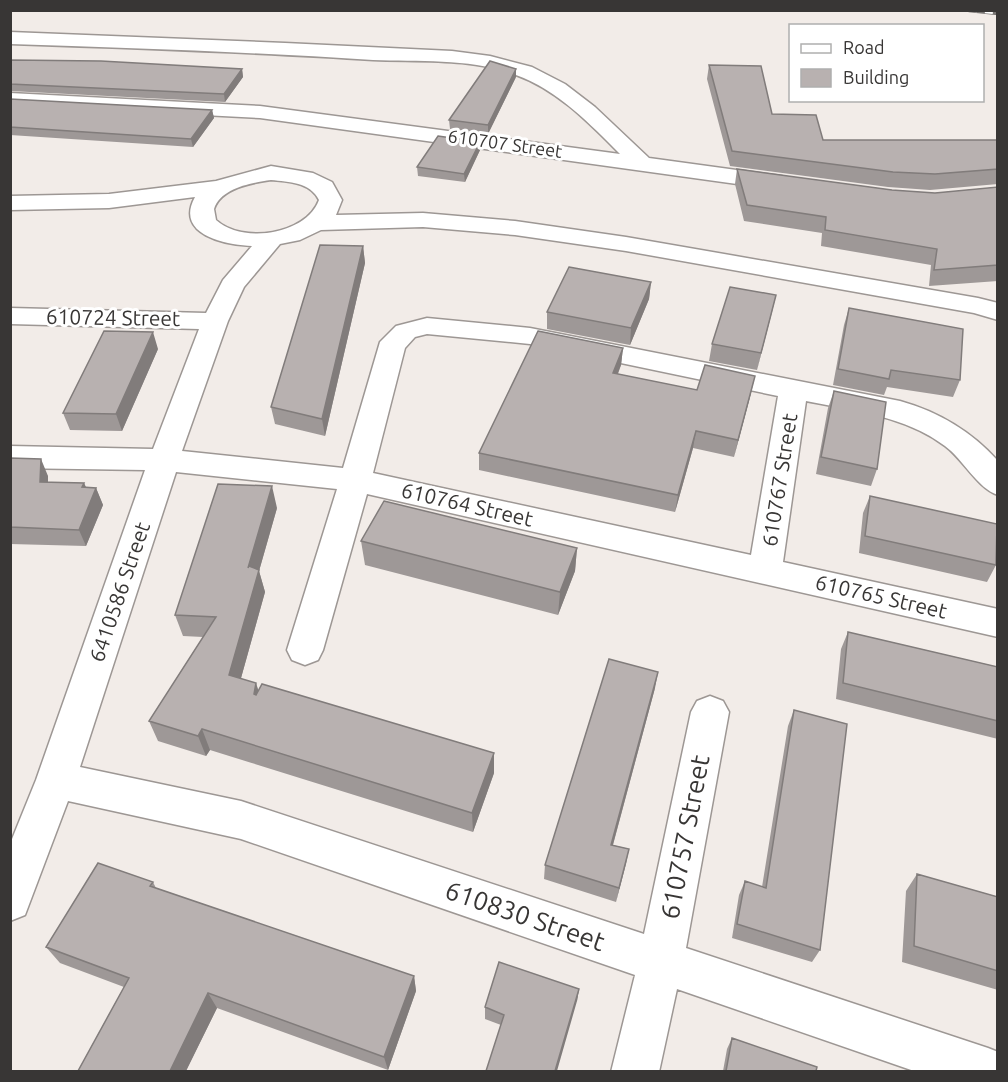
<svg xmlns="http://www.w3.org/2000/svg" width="1008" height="1082" font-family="Ubuntu,sans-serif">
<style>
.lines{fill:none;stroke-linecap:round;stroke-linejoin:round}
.minor-casing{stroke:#9d9794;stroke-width:3}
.minor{fill:#fff;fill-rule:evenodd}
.rail-casing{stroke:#767371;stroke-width:4.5}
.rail{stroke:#fff;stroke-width:3;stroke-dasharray:8;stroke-linecap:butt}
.wall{fill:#9e9897}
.shaded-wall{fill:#817c7b}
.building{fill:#b8b1b0;stroke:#817c7b;stroke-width:1.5}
.labels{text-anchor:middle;stroke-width:6;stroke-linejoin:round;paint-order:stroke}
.far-street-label{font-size:18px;fill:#383635;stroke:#fff}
.street-label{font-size:21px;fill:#383635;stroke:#fff}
.near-street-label{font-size:26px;fill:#383635;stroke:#fff}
</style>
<rect width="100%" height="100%" fill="#f2ece8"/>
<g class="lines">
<g class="minor-casing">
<path id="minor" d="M10 32 285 43 452 51 490 56 532 67 565 84 595 107 649 158 781 176 789 178 792 183 789 188 781 190 260 118 10 105V93L260 106 620 154C590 124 558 90 516 75 472 58 420 62 373 60 252 52 131 48 10 44Z
M271 166 313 173 332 182 342 200 336 215 423 213 515 221 626 237 978 298 998 303V320L974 313 626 251 515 235 423 227 321 230 300 240 280 244 244 287 228 321 182 451 343 468 380 342 396 326 427 318 530 328 900 401C939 412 971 431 998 461V495C978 489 963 459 945 446 905 416 854 411 806 401L783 562 998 609V637L367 494 323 650 318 660 305 665 292 660 287 650 337 489 176 472 80 767 241 801 644 934 691 712 697 701 710 696 723 701 729 712 686 948 988 1048 998 1052V1072H917L677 989 659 1072H611L635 975 241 839 68 801 25 915 10 921V844L36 780 145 470 10 468V446L153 449 199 329 10 324V308L206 313 223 280 252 246C226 245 174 235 195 197L109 208 10 210V196L109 194 216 181ZM271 180C289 182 310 182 319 200 306 235 242 244 216 220L214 209C221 188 251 183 271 180ZM427 334 530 344 778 396 751 555 373 473 405 348 415 337Z"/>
</g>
<use href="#minor" class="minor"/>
<g class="rail-casing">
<path id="rail" d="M969 10 998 13"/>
</g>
<use href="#rail" class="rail"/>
</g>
<path class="wall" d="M10 60 242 69 243 77 225 102 10 91Z
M709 65 772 114 823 140H998V184L930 190 888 187 730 166 707 79Z
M516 77 488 134 450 129 449 120Z
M10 99 212 110 214 118 193 147 10 135Z
M480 142V150L465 182 418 176 417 167Z
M737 169 892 190 935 193 998 187V281L929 286 931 265 821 246 822 233 744 221 735 184Z
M363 246 365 263 325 436 275 424 271 407Z
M651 282 649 299 630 345 547 329V312Z
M776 295 757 370 709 361 712 344Z
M849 308 960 380 953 397 887 387 884 395 833 385 844 325Z
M623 348 621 365 618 374 697 390 751 393 734 457 693 448 675 512 479 470V453Z
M158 349 122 431 70 430 63 413Z
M834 391 877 469 871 486 816 474 828 408Z
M10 458 48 476V482L84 483 86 487 96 488 103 505 86 546 10 544Z
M870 496 996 565 987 582 859 553 863 513Z
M277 508 259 571 265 592 241 678 258 690 494 753V773L473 832 210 750 206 756 158 741 149 721 203 637 183 636 175 615Z
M361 541 577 548 575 571 558 615 365 565Z
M848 632 998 667V739L836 699 841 649Z
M655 688 613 845 629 849 616 902 544 879 545 865Z
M794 710 820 950 812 962 732 938 739 895 745 881 762 887 788 726Z
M917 874 998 897V990L902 962 906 891Z
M153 882 156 888 414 976 416 991 388 1070 217 1008 186 1071H78L124 987 60 963 46 947Z
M579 989 577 1001 501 1025 485 1019V1007Z
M732 1038 816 1071H723L727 1049Z"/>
<path class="shaded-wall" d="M242 69 243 77 225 102 224 94Z
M516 69V77L488 134V125Z
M212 110 214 118 193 147 191 139Z
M480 142V150L465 182 464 174Z
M363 246 365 263 325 436 322 419Z
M651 282 649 299 630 345 631 328Z
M776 295 772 312 757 370 761 353Z
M153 332 158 349 122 431 116 414Z
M623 348 621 365 611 390 613 373Z
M755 376 751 393 734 457 738 440Z
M696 431 693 448 675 512 678 495Z
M41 459 48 476V499L40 482Z
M84 483 91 500 96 488 103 505 86 546 79 530 82 487Z
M272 486 277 508 259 571 265 592 236 696 229 675 248 568Z
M577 548 575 571 558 615 560 592Z
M658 672 655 688 609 859 611 845Z
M256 683 263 704 254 694Z
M202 729 210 750 206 756 198 736Z
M494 753V773L473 832 472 813Z
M629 849 626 864 616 902 619 888Z
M414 976 416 991 388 1070 384 1057Z
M579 989 577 1001 557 1071H555Z
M208 993 217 1008 186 1071H170Z"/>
<path class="building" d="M10 60 101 61 242 69 224 94 10 84Z
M490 61 516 69 488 125 449 120Z
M709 65 761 66 772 114 816 115 823 140H998V169L935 174 893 172 732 151Z
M10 99 212 110 191 139 10 127Z
M438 136 480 142 464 174 417 167Z
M737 169 892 190 935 193 998 187V265L934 270 937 249 825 230 826 217 747 205Z
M320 245 363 246 322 419 271 407Z
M569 267 651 282 631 328 547 312Z
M730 287 776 295 761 353 712 344Z
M849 308 963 329 960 380 891 370 889 379 838 369Z
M104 331 153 332 116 414 63 413Z
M538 331 623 348 613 373 697 390 705 365 755 376 738 440 696 431 678 495 479 453Z
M834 391 886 402 877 469 821 457Z
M10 458 41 459 40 482 84 483 82 487 96 488 79 530 10 527Z
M218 484 272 486 248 568 249 566 259 570 229 675 256 683 254 694 256 695 262 684 494 753 472 813 202 729 198 736 149 721 216 617 175 615Z
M870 496 997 524 996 565 865 536Z
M384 501 577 548 560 592 361 541Z
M848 632 998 667V721L843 683Z
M609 659 658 672 611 845 629 849 619 888 545 865Z
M794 710 847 724 820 950 737 924 745 881 766 888Z
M98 863 153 882 150 886 414 976 384 1057 208 993 170 1071H78L129 978 46 947Z
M917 874 998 897V971L914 946Z
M499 962 579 989 555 1071H486L504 1015 485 1007Z
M732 1038 817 1067 816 1071H726Z"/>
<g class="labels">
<g class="far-street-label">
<text transform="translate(505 144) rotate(8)" y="6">610707 Street</text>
</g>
<g class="street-label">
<text transform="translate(113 318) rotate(1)" y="7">610724 Street</text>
<text transform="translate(780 480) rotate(-81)" y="7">610767 Street</text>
<text transform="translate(467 505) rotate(13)" y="7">610764 Street</text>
<text transform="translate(120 592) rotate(-71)" y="7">6410586 Street</text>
<text transform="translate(881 597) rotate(13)" y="7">610765 Street</text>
</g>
<g class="near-street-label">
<text transform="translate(685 837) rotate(-79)" y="9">610757 Street</text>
<text transform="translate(525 916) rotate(19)" y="9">610830 Street</text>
</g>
</g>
<rect width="1008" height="1082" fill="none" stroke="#383635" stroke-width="24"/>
<rect x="789" y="24" width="195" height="78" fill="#ffffff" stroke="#afafae" stroke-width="1.5"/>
<rect x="801" y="44" width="30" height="9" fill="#ffffff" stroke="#afafae" stroke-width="1.5"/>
<text x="843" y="54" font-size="18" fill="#383635">Road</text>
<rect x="801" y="69" width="30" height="18" fill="#b8b1b0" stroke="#afafae" stroke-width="1.5"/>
<text x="843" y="84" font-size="18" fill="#383635">Building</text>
</svg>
